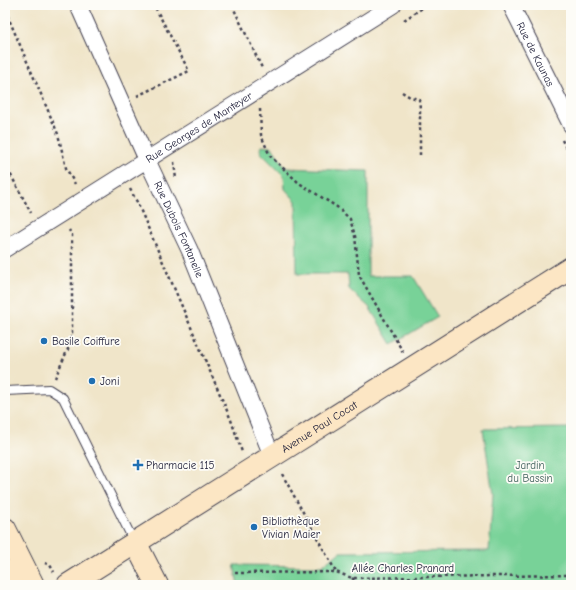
<svg xmlns="http://www.w3.org/2000/svg" width="576" height="590" font-family="'Comic Neue',sans-serif">
<style>
.green{fill:#78d298;stroke:#4d7a6a}
.lines{fill:none;stroke-linecap:round;stroke-linejoin:round}
.lane-casing{stroke:#413f50;stroke-width:10}
.street-casing{stroke:#413f50;stroke-width:18}
.secondary-casing{stroke:#413f50;stroke-width:24}
.path{stroke:#413f50;stroke-width:2.5;stroke-dasharray:3 3;stroke-linecap:butt}
.lane{stroke:#fff;stroke-width:8}
.street{stroke:#fff;stroke-width:16}
.secondary{stroke:#fce6c4;stroke-width:22}
.poi-dot{fill:#1f6fb2;stroke:#fdfcf7;stroke-width:1.5}
.labels{text-anchor:middle;stroke-width:3.5;stroke-linejoin:round;paint-order:stroke}
.street-label{font-size:11px;fill:#22223b;stroke:#fdfcf7}
.poi-label{font-size:11px;fill:#22223b;stroke:#fdfcf7;text-anchor:start}
.park-label{font-size:11px;fill:#40605c;stroke:#fdfcf7}
</style>
<rect width="100%" height="100%" fill="#fdfcf7"/>
<filter id="ink" filterUnits="userSpaceOnUse"><feTurbulence type="fractalNoise" baseFrequency=".025" numOctaves="2"/><feDisplacementMap in="SourceGraphic" scale="8" xChannelSelector="R" yChannelSelector="G"/><feConvolveMatrix kernelMatrix="1 2 1 2 8 2 1 2 1" color-interpolation-filters="sRGB"/></filter>
<filter id="wash" filterUnits="userSpaceOnUse"><feTurbulence type="fractalNoise" baseFrequency=".012" numOctaves="4" result="noise"/><feDisplacementMap in="SourceGraphic" scale="16" xChannelSelector="R" yChannelSelector="G"/><feGaussianBlur stdDeviation="0.9" result="paint"/><feColorMatrix in="noise" values="0 0 0 0 0 0 0 0 0 0 0 0 0 0 0 0 0 1.4 0 .05"/><feComposite in="paint" operator="in"/></filter>
<g filter="url(#wash)">
<rect width="100%" height="100%" fill="#f0e5c9"/>
<path class="green" d="M261 146 272 147 286 168 368 171V276H413L438 317 392 344 369 307 349 289 348 274H297L296 201 285 189 284 176 261 153Z
M571 428V585H238L234 565 322 566 340 552 489 551 493 494 483 429Z"/>
</g>
<g filter="url(#ink)">
<g class="lines">
<g class="lane-casing">
<path id="lane" d="M5 391 49 389 63 398 134 542"/>
</g>
<g class="street-casing">
<g id="street">
<path id="s1" d="M78 5 147 160 190 251 272 456"/>
<path id="s2" d="M511 5 571 125"/>
<path id="s3" d="M5 249 393 5"/>
</g>
</g>
<g class="secondary-casing">
<g id="secondary">
<path d="M5 529 33 585"/>
<path d="M136 544 157 585"/>
<path d="M5 571 12 585"/>
<path id="s4" d="M68 585 571 268"/>
</g>
</g>
<path class="path" d="M232 5 262 68
M5 6 9 5
M5 10 58 134 66 168 75 184
M404 20 427 5
M402 92 410 97 419 99 420 108V155
M137 96 189 71 156 9
M260 109 261 135 270 156 299 183 337 207 350 219 355 236 359 275 403 352
M562 140 571 158
M174 162 176 179
M5 164 31 213
M130 189 137 202 231 420 242 452
M55 378 68 349 72 333V235L69 230
M282 474 336 572
M45 563 50 565 54 572
M235 573 336 572 352 578 571 575
M352 578 360 585"/>
<use href="#lane" class="lane"/>
<use href="#street" class="street"/>
<use href="#secondary" class="secondary"/>
</g>
</g>
<g class="poi-dot">
<circle cx="44" cy="341" r="4"/>
<circle cx="92" cy="381" r="4"/>
<path d="M136 459h4v4h4v4h-4v4h-4v-4h-4v-4h4z"/>
<circle cx="254" cy="527" r="4"/>
</g>
<g class="labels">
<g class="street-label">
<text dy="4" stroke="none"><textPath href="#s2" startOffset="55">Rue de Kaunas</textPath></text>
<text dy="4" stroke="none"><textPath href="#s3" startOffset="229">Rue Georges de Manteyer</textPath></text>
<text dy="4" stroke="none"><textPath href="#s1" startOffset="246">Rue Dubois Fontanelle</textPath></text>
<text dy="4" stroke="none"><textPath href="#s4" startOffset="297">Avenue Paul Cocat</textPath></text>
<text x="403" y="572">Allée Charles Pranard</text>
</g>
<g class="poi-label">
<text x="52" y="345">Basile Coiffure</text>
<text x="100" y="385">Joni</text>
<text x="146" y="469">Pharmacie 115</text>
<text x="262" y="525">Bibliothèque<tspan x="262" dy="13">Vivian Maier</tspan></text>
</g>
<g class="park-label">
<text x="530" y="469">Jardin<tspan x="530" dy="13">du Bassin</tspan></text>
</g>
</g>
<rect width="576" height="590" fill="none" stroke="#fdfcf7" stroke-width="20"/>
</svg>
